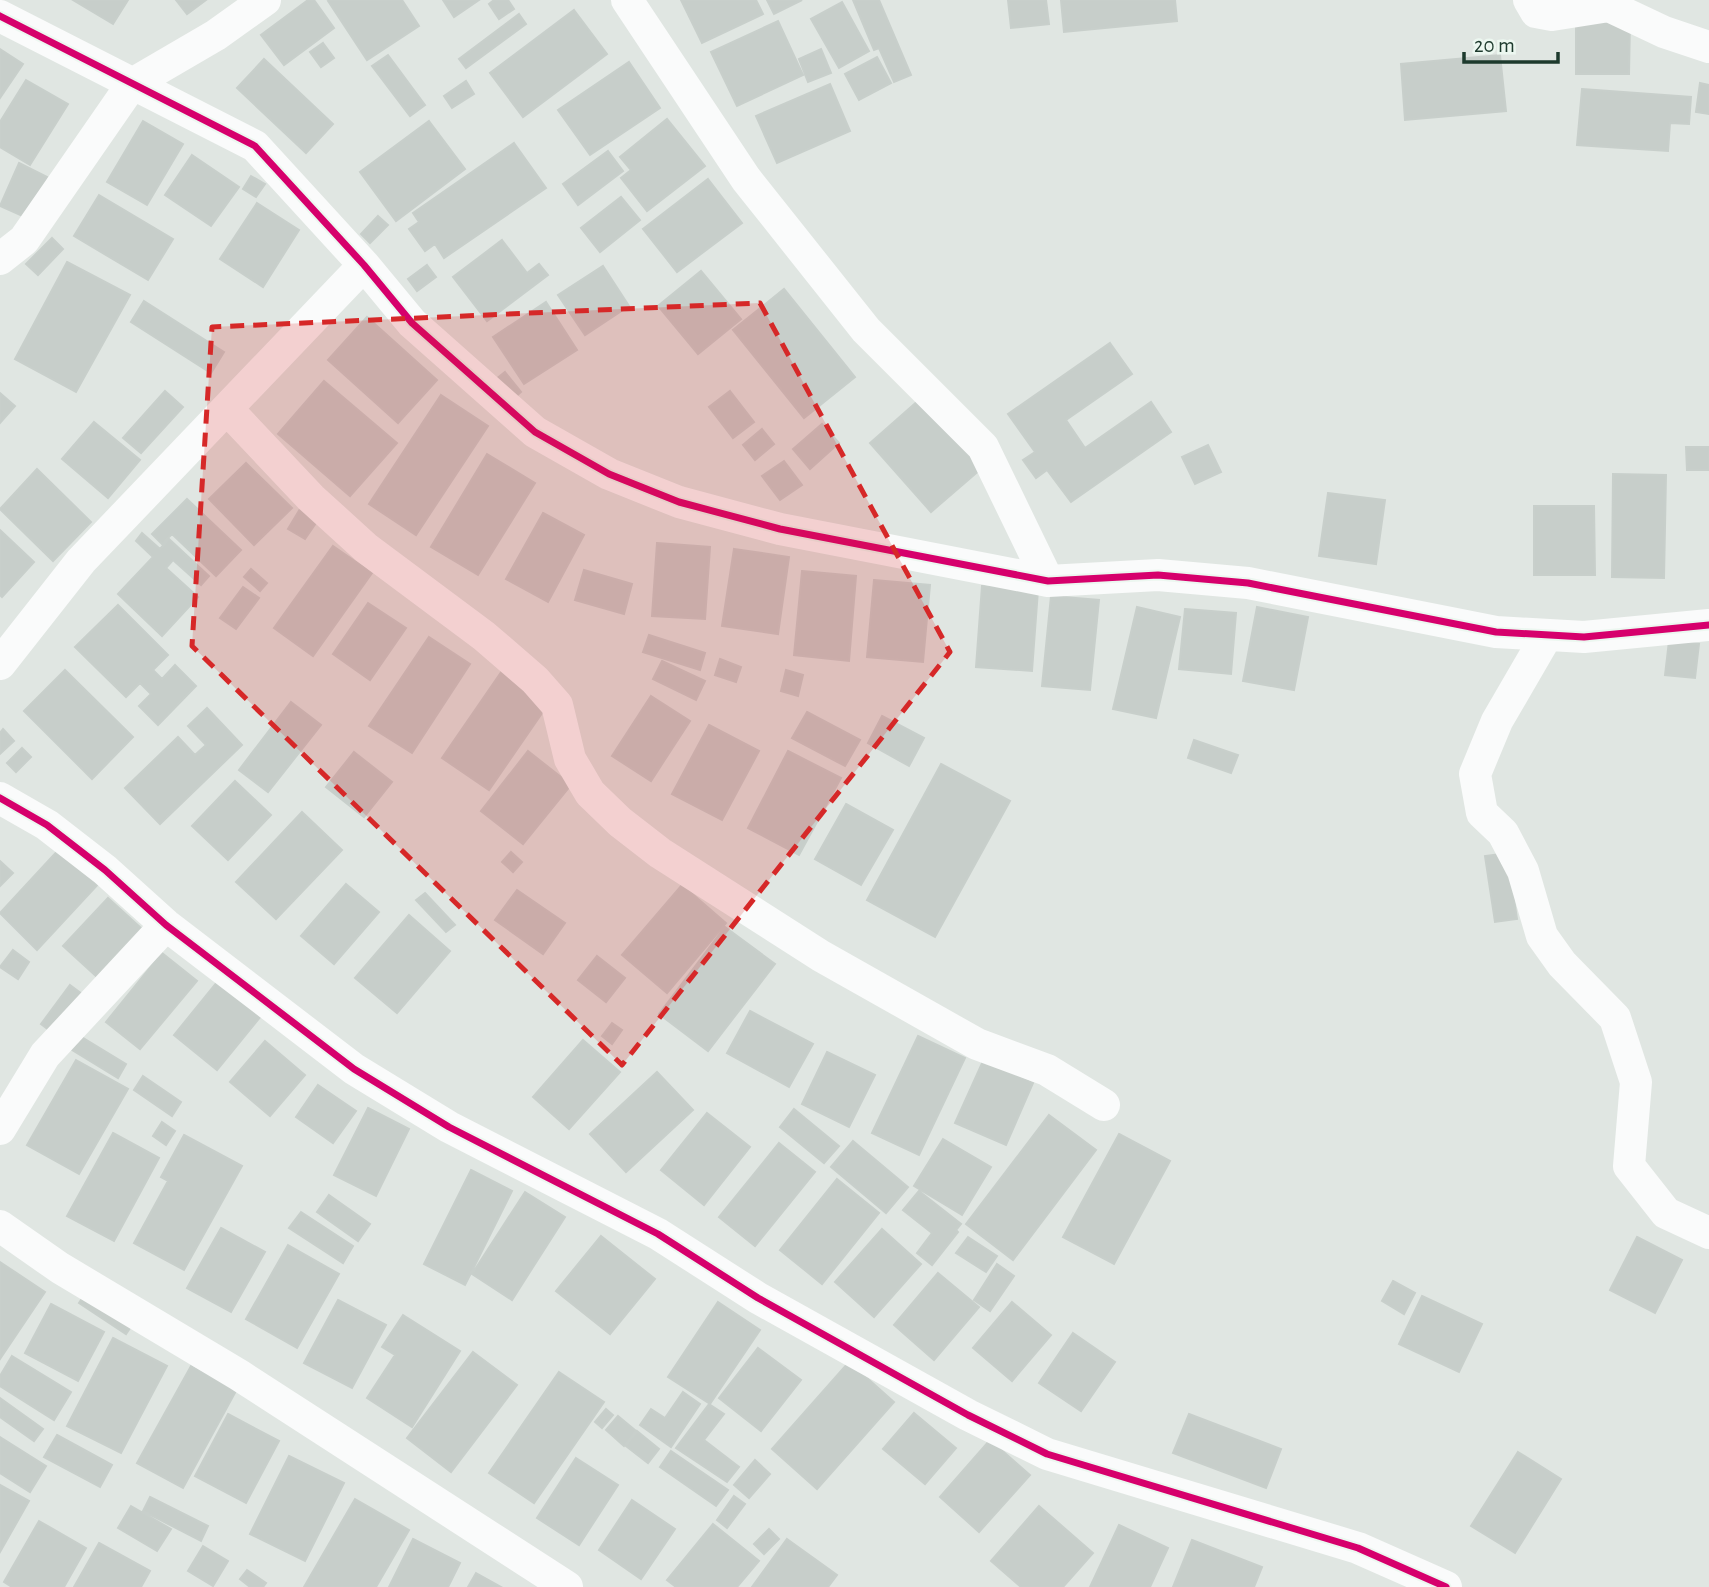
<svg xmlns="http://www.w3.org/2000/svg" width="1709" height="1587" font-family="'Alegreya Sans',sans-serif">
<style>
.building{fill:#c7ceca;stroke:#c8cfcb;stroke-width:2}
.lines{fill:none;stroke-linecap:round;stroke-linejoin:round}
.minor{stroke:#fafbfb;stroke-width:32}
.cycleway-casing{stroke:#ecf7f0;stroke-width:11}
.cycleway{stroke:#d6006c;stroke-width:7}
.marked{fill:#d62828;fill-opacity:0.2;stroke:#d62828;stroke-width:5;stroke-dasharray:14 9;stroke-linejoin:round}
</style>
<rect width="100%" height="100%" fill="#e0e6e2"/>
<path class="building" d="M73 0H128L113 24Z
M176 0H206L187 14Z
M308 0H314L334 28 284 65 261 35Z
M330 0H402L419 26 367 60 328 1Z
M443 0H479L454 17Z
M494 0H508L514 9 499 19 489 4Z
M681 0H756L763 14 702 43Z
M767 0H802L774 14Z
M853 0H879L911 75 894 82 879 48 874 50Z
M1008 0H1046L1049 24 1011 28Z
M1061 0H1175L1177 21 1064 32Z
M842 2 869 51 839 68 811 19Z
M574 10 607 54 523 117 490 73Z
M519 14 526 24 466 68 459 59Z
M778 21 803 75 737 106 711 52Z
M1630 21 1629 74H1576V22Z
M323 43 334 58 321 67 310 52Z
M0 49 23 64 0 98Z
M821 49 831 73 808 82 799 59Z
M388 55 425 105 410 116 372 66Z
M1500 55 1506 111 1405 120 1401 64Z
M877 57 891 83 859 100 845 74Z
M264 59 333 124 306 153 237 88Z
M629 62 660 108 590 155 558 110Z
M26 80 68 104 30 165 0 147V122Z
M466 81 474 94 452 108 444 96Z
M1700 83 1709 85V114L1696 112Z
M830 84 850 131 777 163 756 116Z
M1582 89 1691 97 1689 124 1670 123 1668 151 1577 145Z
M667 119 705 166 647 211 621 178 631 170 620 157Z
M143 121 183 144 147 205 107 182Z
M429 121 465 169 396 221 360 172Z
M514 143 546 188 444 258 435 244 425 251 409 229 419 222 413 213Z
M608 151 623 171 578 205 563 184Z
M192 155 239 187 211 226 165 195Z
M19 163 47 177 27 218 0 206Z
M251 176 265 184 256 197 243 189Z
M708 179 742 223 677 272 643 229Z
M99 195 173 239 148 280 74 236Z
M621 197 640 220 600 252 581 228Z
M257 203 299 230 263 287 220 259Z
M378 216 388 225 370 243 361 234Z
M52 238 63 249 38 275 26 264Z
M502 240 527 273 539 264 548 275 487 321 453 277Z
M67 262 130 295 76 392 15 359Z
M427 265 436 277 417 291 408 279Z
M603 266 629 306 585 335 558 295Z
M701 271 741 319 698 354 658 306Z
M784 289 855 377 804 418 733 330Z
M144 301 224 352 211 373 131 322Z
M546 302 577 350 524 384 493 337Z
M367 317 437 380 398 423 328 360Z
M1110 343 1132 374 1066 420 1085 448 1151 402 1171 432 1071 502 1047 470 1036 478 1023 460 1035 452 1008 414Z
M505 372 521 392 511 401 495 380Z
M324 381 397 443 350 496 278 434Z
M165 391 183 407 141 453 123 438Z
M730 391 754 422 733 438 709 407Z
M0 393 15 406 0 423Z
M441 395 488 426 416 535 369 504Z
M919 400 981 469 931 512 870 443Z
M94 422 140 460 108 498 62 459Z
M822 424 839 443 810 469 793 449Z
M762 429 774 444 755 460 743 445Z
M1208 445 1221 472 1195 484 1182 457Z
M1686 447H1709V470H1687Z
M487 454 535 483 478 575 431 547Z
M784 461 802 485 780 500 762 476Z
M246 463 292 508 254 545 209 499Z
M37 469 91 522 53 561 0 509Z
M1613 474 1666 475 1664 578 1612 577Z
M1328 493 1385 500 1376 564 1319 556Z
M187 499 241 550 216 576 172 534 162 544 152 534Z
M1534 506H1594L1595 575H1534Z
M300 509 318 520 305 539 288 529Z
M543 513 584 535 548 602 506 579Z
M0 530 34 562 2 597 0 595Z
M142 533 160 549 169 539 209 576 201 585 173 560 166 568 198 597 162 636 118 594 153 557 136 541Z
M657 543 710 547 705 619 652 616Z
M333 546 372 573 313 656 274 628Z
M734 549 789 557 778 634 722 626Z
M251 569 267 583 260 591 244 577Z
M584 570 632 584 624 614 575 600Z
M802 571 856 576 849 661 794 655Z
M874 580 930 585 923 662 867 657Z
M982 586 1038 590 1032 671 976 667Z
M243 587 259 598 236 629 220 618Z
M1051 596 1099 600 1090 690 1042 686Z
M368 603 406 628 370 680 333 654Z
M118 605 168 655 153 670 162 679 175 665 196 686 158 725 139 706 151 694 140 683 126 697 75 647Z
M1137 607 1180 617 1156 718 1113 709Z
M1257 607 1308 617 1294 690 1243 681Z
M1185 609 1236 613 1231 674 1179 669Z
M649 635 705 653 700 670 643 652Z
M429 637 470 664 412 753 369 726Z
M1669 641 1699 644 1695 678 1665 675Z
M720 659 741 667 736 682 715 675Z
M662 661 705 681 696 700 653 679Z
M65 670 133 737 92 779 24 711Z
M786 670 803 675 798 696 781 691Z
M502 671 549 703 489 790 442 758Z
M651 696 690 721 651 781 612 756Z
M291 702 321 725 268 792 239 770Z
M207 708 242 745 160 824 125 788 178 737 195 755 206 745 188 726Z
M807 712 860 740 845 766 792 738Z
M882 716 924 738 909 766 868 743Z
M709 725 759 751 722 820 672 794Z
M3 729 14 741 0 754V733Z
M1194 740 1238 755 1231 773 1188 758Z
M22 748 31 757 16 772 7 763Z
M528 751 571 785 523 844 481 811Z
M788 751 841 778 799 855 748 828Z
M354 752 392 782 364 817 326 787Z
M941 764 1010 801 935 937 867 900Z
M235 781 271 815 228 860 192 826Z
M846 804 893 830 861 885 815 859Z
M302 812 342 850 276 919 236 882Z
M63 845 101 881 37 950 0 913Z
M511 852 522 862 513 872 502 862Z
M1507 853 1517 919 1495 922 1485 856Z
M0 861 13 873 0 886Z
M346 884 379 912 334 964 301 936Z
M682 885 726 923 667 993 622 955Z
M517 890 565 923 543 954 495 920Z
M425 893 455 925 446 932 416 900Z
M108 898 141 928 96 976 63 946Z
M409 915 450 951 397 1013 355 978Z
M725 927 775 964 708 1051 659 1014Z
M13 950 29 962 18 979 0 967Z
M162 953 197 981 140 1049 106 1022Z
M597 956 625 978 606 1002 578 980Z
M218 981 261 1016 217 1070 174 1035Z
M70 985 82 994 53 1033 41 1024Z
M750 1011 813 1044 789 1087 727 1053Z
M612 1023 622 1030 612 1044 602 1036Z
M80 1036 126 1064 118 1078 72 1050Z
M918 1036 965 1058 919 1155 872 1133Z
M583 1040 620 1072 569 1129 533 1097Z
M265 1041 305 1075 270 1116 230 1082Z
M827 1052 875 1075 849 1127 802 1104Z
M76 1060 128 1089 79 1174 27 1145Z
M983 1061 1033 1083 1006 1145 955 1123Z
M657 1072 693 1110 626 1172 590 1134Z
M143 1076 181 1102 172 1116 134 1090Z
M318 1085 356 1111 333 1143 296 1117Z
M368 1108 409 1129 376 1196 334 1175Z
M794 1109 839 1146 824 1163 780 1127Z
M707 1113 750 1147 704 1205 661 1170Z
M1049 1115 1096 1150 1013 1260 966 1224Z
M162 1122 175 1131 166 1145 153 1136Z
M113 1133 159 1158 114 1241 67 1216Z
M1119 1134 1170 1161 1114 1264 1063 1237Z
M184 1135 242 1166 184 1270 134 1243 168 1181 161 1177Z
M943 1139 991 1167 962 1215 914 1186Z
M853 1141 908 1187 886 1213 831 1167Z
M779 1143 815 1172 755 1246 719 1217Z
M471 1170 512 1191 465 1285 424 1264Z
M837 1179 879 1213 822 1284 780 1250Z
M919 1191 961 1224 956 1230 958 1232 932 1265 917 1253 932 1233 903 1210Z
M525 1192 565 1217 512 1300 472 1274Z
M329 1195 370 1224 358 1241 317 1212Z
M301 1212 353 1246 343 1263 289 1228Z
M221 1228 265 1252 231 1312 187 1288Z
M882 1229 921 1264 874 1317 835 1282Z
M601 1236 655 1279 610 1334 556 1291Z
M968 1237 997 1256 986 1272 956 1253Z
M1637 1237 1682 1260 1655 1313 1610 1290Z
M288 1245 339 1274 297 1348 246 1319Z
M0 1262 45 1292 0 1359Z
M997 1264 1014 1276 990 1311 974 1300Z
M938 1273 979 1307 934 1360 894 1325Z
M1393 1281 1415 1293 1404 1314 1382 1301Z
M87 1291 134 1322 126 1334 79 1303Z
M1422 1296 1482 1324 1459 1372 1399 1344Z
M338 1300 386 1325 352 1388 304 1363Z
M718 1302 760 1330 710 1404 668 1377Z
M1012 1302 1051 1335 1012 1381 973 1348Z
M51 1304 104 1332 78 1381 25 1353Z
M403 1315 460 1351 412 1427 367 1398 395 1355 382 1347Z
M1073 1333 1115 1362 1081 1411 1039 1383Z
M113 1338 167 1366 121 1453 67 1426Z
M758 1348 801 1380 761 1431 719 1398Z
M473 1352 517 1385 451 1472 407 1438Z
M12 1356 71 1392 54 1420 0 1386V1376Z
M849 1362 894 1402 817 1489 772 1449Z
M191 1366 236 1391 183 1488 137 1463Z
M559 1372 604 1402 534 1503 489 1473Z
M683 1392 700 1404 671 1447 640 1425 651 1409 665 1418Z
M0 1398 43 1429 34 1441 0 1417Z
M709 1404 724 1414 704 1440 739 1467 727 1482 676 1448Z
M606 1409 613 1415 602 1428 595 1422Z
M914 1413 956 1448 925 1484 883 1449Z
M228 1414 279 1441 246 1503 195 1476Z
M1189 1414 1281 1449 1266 1488 1173 1453Z
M618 1416 636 1431 624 1446 606 1430Z
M637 1431 659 1449 648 1463 626 1446Z
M57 1435 112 1465 100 1487 44 1457Z
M0 1437 46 1466 30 1492 0 1473Z
M990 1440 1030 1475 979 1532 940 1497Z
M671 1451 728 1490 716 1506 660 1467Z
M1518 1452 1561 1479 1515 1553 1471 1526Z
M289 1456 344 1483 305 1561 250 1534Z
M576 1458 618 1485 579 1545 537 1518Z
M755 1460 770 1474 749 1498 734 1485Z
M0 1485 29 1501 0 1552Z
M734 1496 745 1504 727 1528 717 1520Z
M150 1497 208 1526 201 1541 143 1511Z
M355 1499 409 1530 376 1587H304Z
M632 1500 675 1529 641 1579 599 1550Z
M131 1506 171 1529 157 1551 118 1528Z
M1039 1506 1093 1553 1063 1587H1021L991 1561Z
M39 1521 86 1548 64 1587H12L4 1582Z
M713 1524 759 1561 737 1587H676L667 1580Z
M1119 1525 1168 1548 1150 1587H1090Z
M769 1529 779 1539 764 1554 754 1544Z
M413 1539 460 1563 448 1587H389Z
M787 1539 837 1575 828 1587H752Z
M1192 1540 1262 1567 1254 1587H1173Z
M99 1543 150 1571 141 1587H74Z
M203 1546 228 1561 213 1586 188 1571Z
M247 1570 266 1583 263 1587H250L240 1579Z
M476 1573 501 1587H468Z"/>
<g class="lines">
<path class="minor" d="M627 0 746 179 866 330 983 447 1048 581
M1529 0 1536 12 1552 15 1609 6 1664 32 1709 47
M0 16 255 146 364 265 412 323 535 432 609 474 679 502 780 529 1048 581 1158 575 1248 583 1496 632 1584 637 1709 625
M0 259 24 240 132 84 216 35 265 0
M228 410 311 498 366 548 484 636 535 680 557 705 570 759 590 793 620 822 660 853 821 956 977 1044 1047 1070 1104 1105
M1547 635 1497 721 1475 774 1482 813 1503 833 1523 871 1542 936 1562 964 1615 1018 1636 1082 1629 1166 1666 1213 1709 1233
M0 664 81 561 364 265
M0 798 47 825 105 870 166 925 354 1069 449 1127 658 1234 758 1298 968 1415 1047 1454 1358 1548 1446 1587
M0 1129 45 1055 166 925
M0 1226 60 1268 239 1375 567 1587"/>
<g class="cycleway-casing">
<path id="cycleway" d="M0 16 255 146 364 265 412 323 535 432 609 474 679 502 780 529 1048 581 1158 575 1248 583 1496 632 1584 637 1709 625
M0 798 47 825 105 870 166 925 354 1069 449 1127 658 1234 758 1298 968 1415 1047 1454 1358 1548 1446 1587"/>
</g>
<use href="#cycleway" class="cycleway"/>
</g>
<path class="marked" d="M760 303 950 652 622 1065 192 646 212 327Z"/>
<path d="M1464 52v10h94v-10" fill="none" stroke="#1d3a2d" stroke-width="3.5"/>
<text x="1474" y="52" font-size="21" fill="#1d3a2d" stroke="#ecf7f0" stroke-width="5" paint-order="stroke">20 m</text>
</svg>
